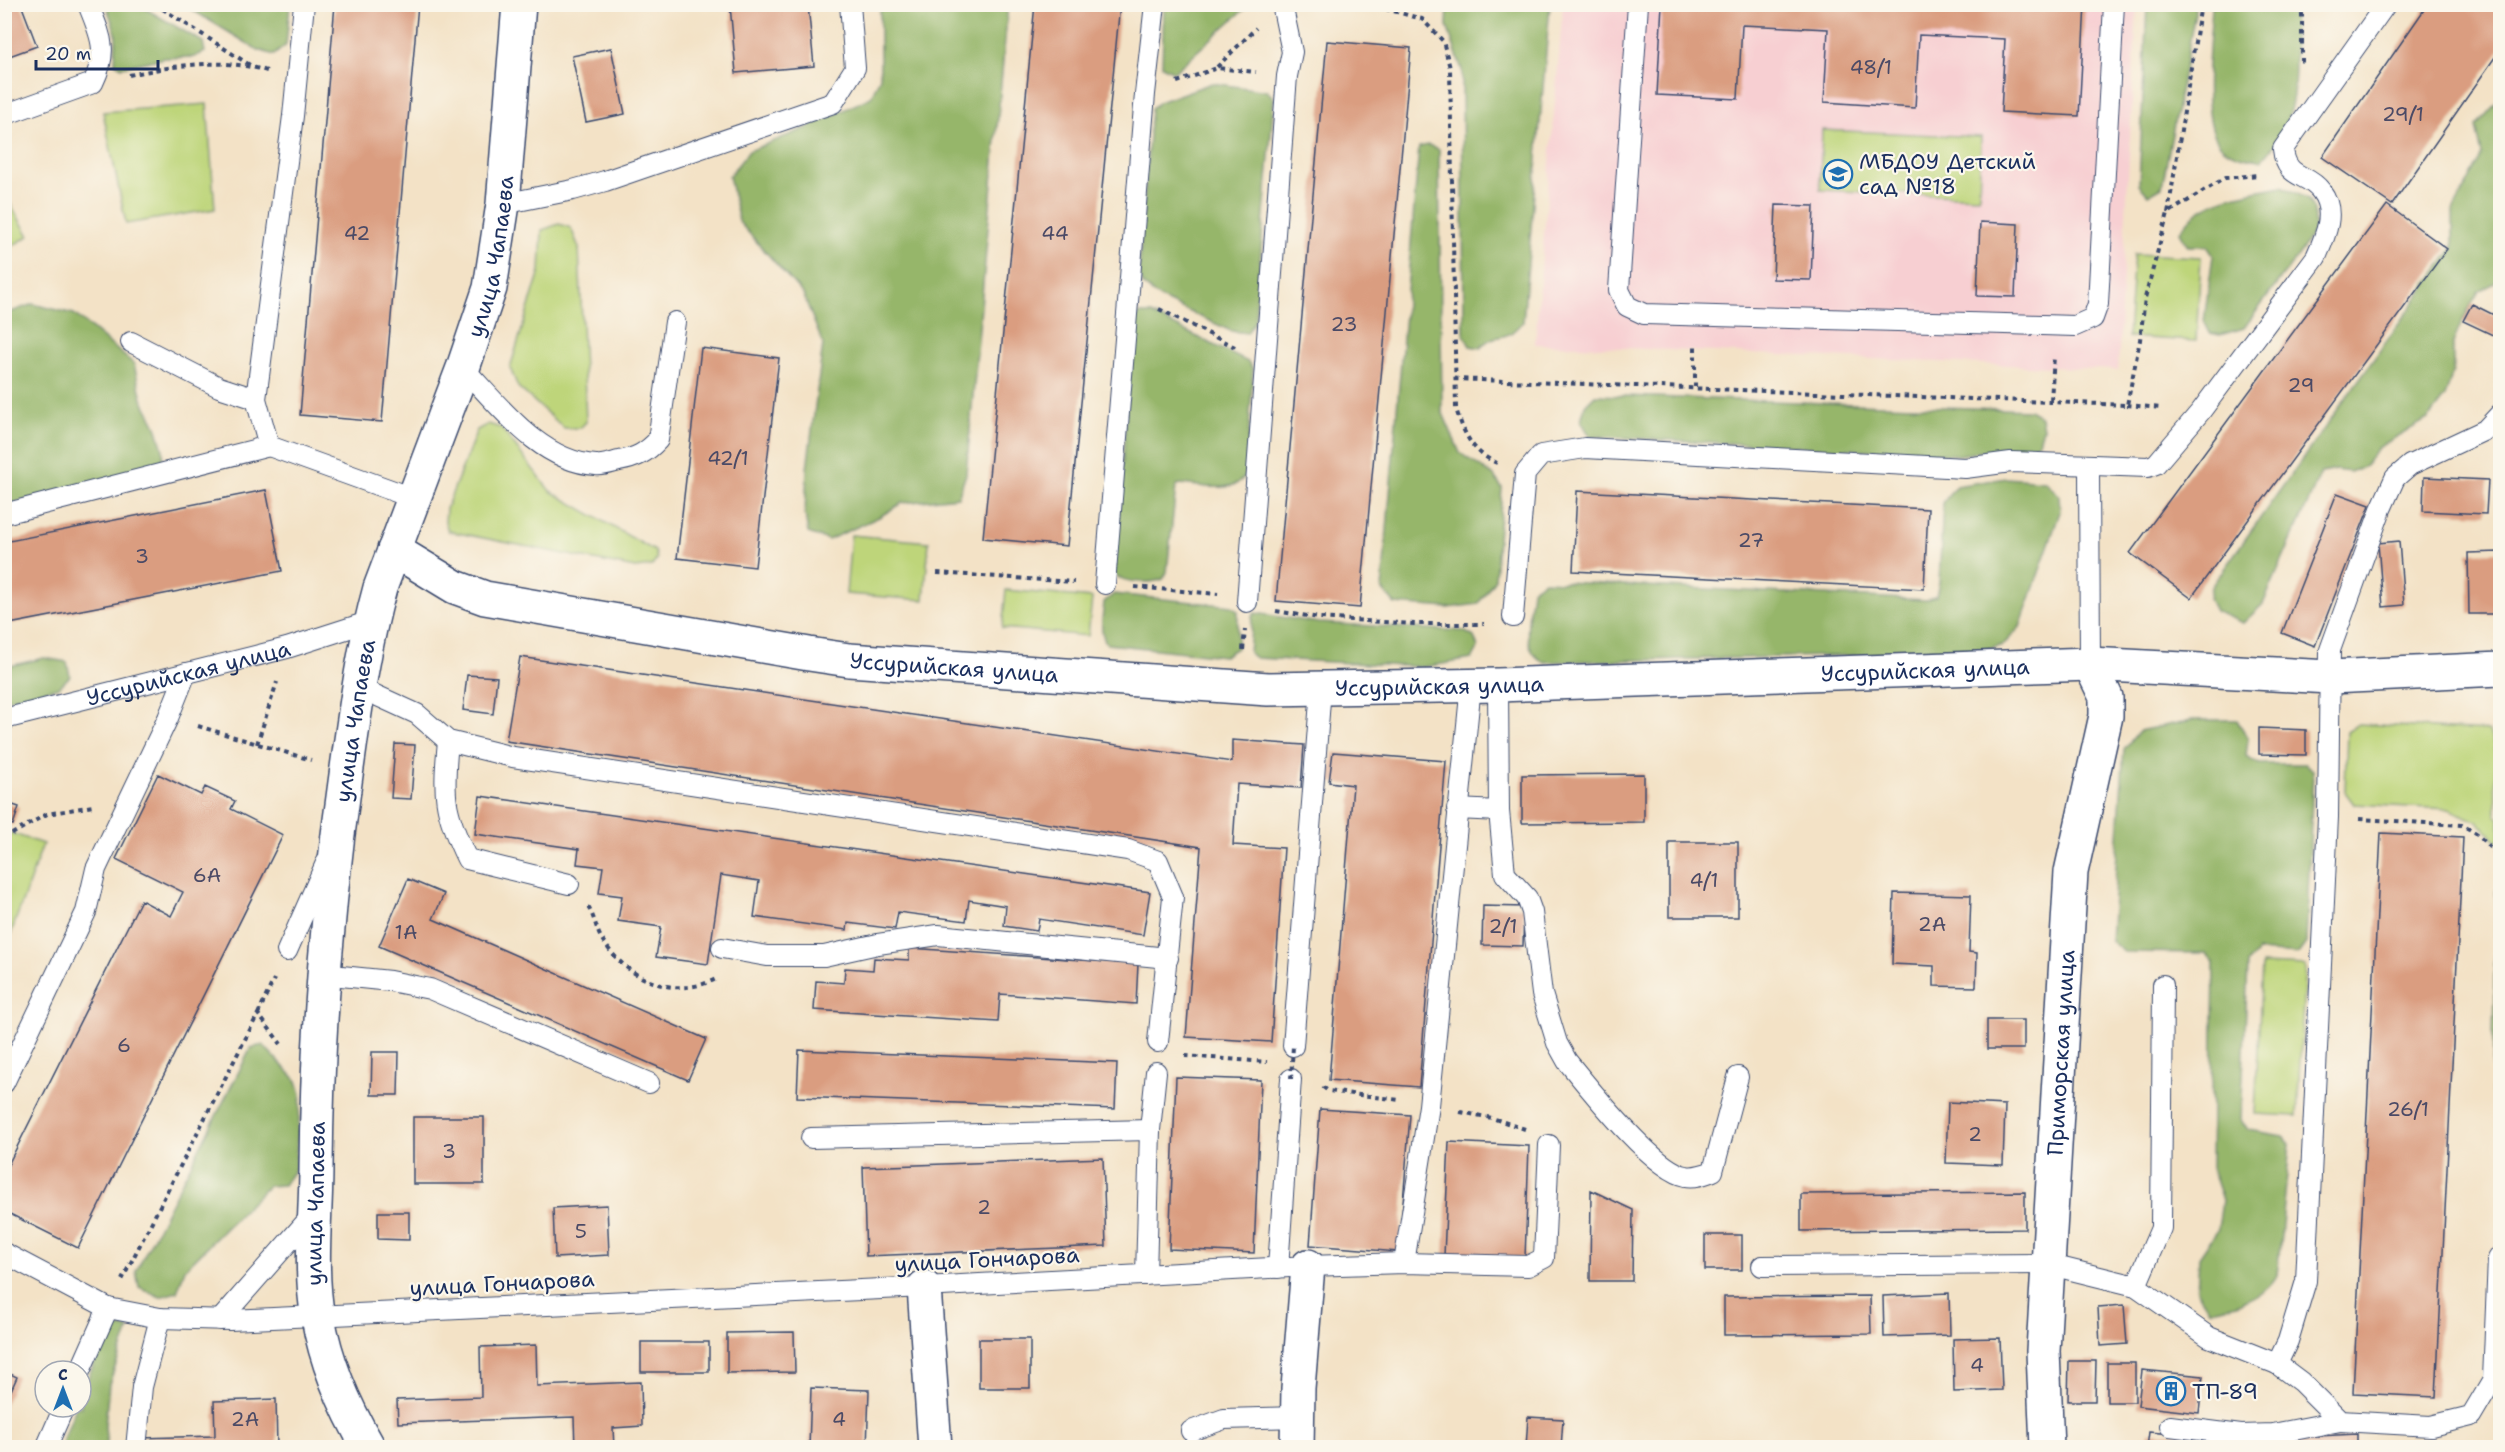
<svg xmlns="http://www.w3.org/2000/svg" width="2505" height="1452" font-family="'Shantell Sans',sans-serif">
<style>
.built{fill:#f7cfd2}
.green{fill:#bed57a;stroke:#6c826c;stroke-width:1.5}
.forest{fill:#96b66a;stroke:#587264;stroke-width:1.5}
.building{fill:#da9d80}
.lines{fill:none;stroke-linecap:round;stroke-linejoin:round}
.service-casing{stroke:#3b4a6e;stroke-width:22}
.minor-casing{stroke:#3b4a6e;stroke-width:36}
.path{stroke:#3b4a6e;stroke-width:4;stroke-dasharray:4.5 4.5;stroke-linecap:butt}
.service{stroke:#fff;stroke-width:20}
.minor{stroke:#fff;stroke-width:33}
.path-bridge{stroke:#3b4a6e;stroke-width:4;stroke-dasharray:4.5 4.5;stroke-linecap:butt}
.labels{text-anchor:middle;stroke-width:4.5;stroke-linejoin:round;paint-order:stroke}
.number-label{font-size:20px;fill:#4b4a66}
.poi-label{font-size:22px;fill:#1b2f5e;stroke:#fbf7ec;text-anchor:start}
.street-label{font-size:22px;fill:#1b2f5e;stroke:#fbf7ec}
</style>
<rect width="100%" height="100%" fill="#fbf7ec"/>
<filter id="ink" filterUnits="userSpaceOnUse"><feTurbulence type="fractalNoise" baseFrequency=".0167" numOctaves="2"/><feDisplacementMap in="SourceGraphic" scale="12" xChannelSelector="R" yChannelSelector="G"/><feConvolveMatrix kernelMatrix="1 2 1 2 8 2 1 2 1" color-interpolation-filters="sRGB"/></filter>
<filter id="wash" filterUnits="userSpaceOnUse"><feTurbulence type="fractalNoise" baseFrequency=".008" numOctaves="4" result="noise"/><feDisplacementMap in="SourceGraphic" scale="24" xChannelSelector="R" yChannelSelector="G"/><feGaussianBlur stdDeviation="1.35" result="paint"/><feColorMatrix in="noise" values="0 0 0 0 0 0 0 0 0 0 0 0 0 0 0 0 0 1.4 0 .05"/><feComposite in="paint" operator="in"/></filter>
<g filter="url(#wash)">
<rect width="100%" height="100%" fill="#f3e2c6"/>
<path class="built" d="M1563 5H2137L2118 370 1535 344Z"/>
<path class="green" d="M207 104 215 209 126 224 103 112Z
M1822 130 1981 137 1979 197 1820 190Z
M4 193 29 236 5 250H4Z
M559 224 571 228 579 248 586 422 580 428H564L518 387 510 368 540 271 542 230Z
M2134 254 2201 257 2196 341 2128 337Z
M488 424 501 428 550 491 655 551 657 559 652 566 635 568 448 531 445 522 446 509 477 430Z
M851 535 929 542 924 600 846 594Z
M1006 590 1092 598 1088 636 1002 628Z
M2358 724 2488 731 2495 744 2496 815 2500 818V844L2477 821 2448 809 2354 804 2345 792 2347 731Z
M5 831 43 844 5 950 4 831Z
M2262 964 2305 966 2297 1116 2255 1114Z"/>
<path class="forest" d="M1448 4 1550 5 1523 322C1519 325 1515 330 1511 333 1499 340 1492 333 1481 348L1470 346 1464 335 1462 70 1447 26Z
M106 5H139L203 42 205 52 194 57 164 58 122 67 115 63 116 33Z
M184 5H290L286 45 274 55 258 50Z
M880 5H1008L966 474 958 497 902 503 879 517 828 540 808 533 805 514 807 469 823 344 803 294 739 222 729 176 749 151 809 127 871 97 880 77Z
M1164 5H1248V6L1174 72 1162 66Z
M2147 5H2195V13L2162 187 2148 195 2139 185Z
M2212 5H2293C2294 59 2305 119 2261 160 2247 158 2229 156 2219 143 2199 117 2211 37 2212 5Z
M1212 83 1267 91 1274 98 1255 320 1247 333 1231 331 1160 298 1143 285 1139 271 1151 109 1159 102Z
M2500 99V274L2495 283 2479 291 2464 317 2453 343V372L2445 397 2428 419 2377 448 2366 466 2350 472 2336 470 2321 473 2263 604 2243 623 2215 611 2209 599 2211 587 2453 248V211L2482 155 2476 126Z
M1428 145 1439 149 1442 411 1460 453 1494 476 1502 488 1495 579 1478 604 1448 608 1395 604 1382 589 1419 147Z
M2282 186 2308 199 2314 211V229L2302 250 2244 328 2220 335 2210 333 2204 321 2213 255 2207 246H2188L2180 232C2200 197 2246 193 2282 186Z
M33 304 74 314 134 364 142 399 156 426 163 450V468L5 505V314Z
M1139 314H1151L1248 362 1253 369 1246 475C1234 495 1200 485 1180 484L1176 486 1167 572 1163 579C1151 584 1125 583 1114 575L1133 323Z
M1595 395 2029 410 2041 417 2043 428 2039 442 2028 449H1998L1960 455 1590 436 1581 421 1585 405Z
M2006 478 2045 481 2059 495 2060 512 2020 627 2003 645 1971 653 1544 662C1518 649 1530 613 1532 590L1544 581 1927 600 1936 596 1939 583 1943 503 1956 486Z
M1114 594 1232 606 1238 611 1237 648 1224 656 1107 644C1098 631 1103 617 1104 602Z
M1255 613 1319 623 1464 631 1474 637 1478 648 1472 659 1424 667 1256 658 1249 653 1252 617Z
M44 658 67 662 70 676 59 687 5 700V667Z
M2192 720H2237L2248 739 2246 756 2259 764H2305L2313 770 2306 943 2298 954 2258 951 2248 964 2241 1119 2248 1130 2283 1136 2290 1144 2277 1275C2267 1296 2232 1307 2209 1310L2197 1291 2199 1257 2218 1229 2222 1200 2211 1168 2214 962 2206 953 2124 952 2111 941 2124 749 2139 731Z
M2500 887V1097L2492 1093 2496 890Z
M263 1045 297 1081 301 1094 295 1169 284 1185 268 1186 185 1269 177 1292 160 1297 139 1287 136 1271 251 1048Z
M117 1326 129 1329 109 1384 105 1426 107 1447 60 1448 76 1407H81V1395L107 1332Z"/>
<g id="blocks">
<path class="building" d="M4 4H21L37 46 4 58Z
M335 4H418L382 422 300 415Z
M1035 4H1120L1067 546 983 538Z
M1662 4H2085L2079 116 2001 112 2005 39 1919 35 1915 108 1824 102 1828 29 1742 25 1738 99 1657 95Z
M2428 4H2500V50L2392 205 2322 157Z
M730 5H808L814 66 736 73Z
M1327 41 1411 48 1360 608 1276 601Z
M611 48 625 114 586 122 572 56Z
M1776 205 1814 206 1811 280 1773 279Z
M2387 205 2447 249 2191 598 2130 553Z
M1980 222 2018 224 2015 297 1977 296Z
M2472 304 2500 318V330L2497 337 2463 321Z
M701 348 779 358 755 567 677 558Z
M2424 477 2488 480 2486 514 2423 511Z
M266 490 282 571 4 625V542Z
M1577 491 1928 509 1924 589 1573 571Z
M2337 493 2370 505 2315 646 2282 633Z
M2399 541 2404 605 2383 607 2378 543Z
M2500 552V614H2469L2468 553Z
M520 657 1232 762V740L1304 745 1301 788 1237 784 1233 845 1284 848 1271 1042 1186 1037 1201 847 506 741Z
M467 675 497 677 493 714 463 710Z
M2259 728 2306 730V755L2259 754Z
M395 744 415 745 411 799 391 798Z
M1333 752 1446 761 1419 1087 1329 1080 1353 785 1329 782Z
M158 774 201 795 205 787 235 801 231 809 283 835 78 1248 4 1211V1173L141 900 171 916 183 892 116 859Z
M1644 774V822L1522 823V775Z
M480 796 1150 892 1143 935 1039 919 1037 931 1004 926 1006 906 969 900 966 921 898 912 895 929 848 923 847 930 754 917 759 881 721 875 708 964 656 957 661 927 618 921 622 896 599 893 603 867 577 864 579 849 475 834Z
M4 802 19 807 13 825 4 822Z
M2381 833 2463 837 2436 1397 2353 1393Z
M1669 842H1738V917H1669Z
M408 879 444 894 433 919 706 1039 688 1080 379 946Z
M1894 893 1971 895 1969 952 1977 953 1976 987 1934 986V966L1892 964Z
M1483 906 1524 907 1523 946 1482 945Z
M909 948 1138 964 1136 1004 1000 994 998 1022 814 1010 816 981 844 983 845 968 873 970 874 958 909 960Z
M1987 1020H2024V1049H1987Z
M799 1050 1117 1063 1115 1109 797 1097Z
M372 1052H399L398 1095H371Z
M1176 1077 1261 1080 1254 1253 1169 1249Z
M1948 1102 2005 1105 2003 1165 1946 1163Z
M1320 1109 1410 1115 1399 1252 1310 1245Z
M413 1117H484V1184H413Z
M1449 1142 1529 1146 1525 1258 1444 1256Z
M1103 1158 1106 1246 866 1256 863 1167Z
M1591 1190 1633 1210 1632 1281H1590Z
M2025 1192V1229L1801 1231V1194Z
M607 1205 609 1255 555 1258 553 1208Z
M378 1212H409V1240L378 1239Z
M1705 1235H1742V1270H1705Z
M1949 1293 1950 1335 1884 1337 1883 1296Z
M1870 1296 1871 1334 1724 1335V1297Z
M2124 1305 2127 1344 2100 1346 2098 1307Z
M794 1332 795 1372 727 1373V1333Z
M2000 1338 2002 1390 1954 1392 1953 1339Z
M979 1339H1030V1388H979Z
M641 1342H709V1372H641Z
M536 1345 537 1386 641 1382 642 1426 613 1428 614 1448H575L574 1417 398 1423 397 1400 481 1397 480 1347Z
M2069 1361H2096L2095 1401H2068Z
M2107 1363H2135V1402H2107Z
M2142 1370 2203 1376 2199 1413 2138 1406Z
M4 1371 17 1377 4 1406Z
M811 1388 869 1390 867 1448H809Z
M276 1399 277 1448H140V1438L215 1436 214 1401Z
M1528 1417 1563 1419 1561 1448H1526Z
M2149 1432 2243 1440 2357 1434V1448H2147Z"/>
</g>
</g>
<g filter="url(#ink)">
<use href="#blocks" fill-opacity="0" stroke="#3b4a6e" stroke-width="1.5"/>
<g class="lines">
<g class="service-casing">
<g id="service">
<path d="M304 4 293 116 256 399 269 446 413 498"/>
<path d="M1638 4 1619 290 1627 306 1644 314 2075 326 2093 318 2098 304 2114 4"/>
<path d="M4 115 93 83C109 50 101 37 88 4"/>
<path d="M503 204 573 190 605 181 833 103 855 68 850 4"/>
<path d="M131 342 219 387 256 399"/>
<path d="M463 368C499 405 540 462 596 465 603 466 611 463 619 461 636 458 646 453 658 440L675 322"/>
<path d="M2089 466 2090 664"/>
<path d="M4 514 269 446"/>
<path d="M1105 584 1145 94 1155 4"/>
<path d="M1247 602 1287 76 1292 52 1282 4"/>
<path d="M1513 617 1525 474 1541 455 1585 448 1965 468 2011 462 2148 467 2156 464 2201 411 2316 257C2325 237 2337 212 2321 191 2307 172 2286 180 2283 149L2386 4"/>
<path d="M1498 685 1499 811 1505 874 1527 898 1532 912 1542 994 1557 1043 1567 1061C1589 1088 1654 1171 1686 1176 1695 1178 1705 1174 1713 1171L1738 1077"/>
<path d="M358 687 417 714 448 741 513 757 1128 850 1158 861 1173 897 1158 1042"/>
<path id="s1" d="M4 719 287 648 371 621"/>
<path d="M448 741C443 794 443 810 467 859L569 884"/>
<path d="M1457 809 1499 811"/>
<path d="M722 948 767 956H824L878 944 938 935 1168 958"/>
<path d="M287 951 326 863"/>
<path d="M322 974 390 981 430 989 649 1083"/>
<path d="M1293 1046 1321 688"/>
<path d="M4 1083 86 912 96 869 168 718 186 673"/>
<path d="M811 1138 1150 1130"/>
<path d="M4 1253 108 1308 160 1318 230 1320 924 1287 1308 1266 1404 1263 1528 1266 1544 1258 1549 1145"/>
<path d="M1404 1263 1429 1106 1471 685"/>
<path d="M1762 1266 2047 1264 2136 1286 2209 1337 2277 1364 2301 1382 2340 1421 2431 1426 2471 1416 2493 1379 2498 1259 2500 1256"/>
<path d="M1278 1268 1291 1079"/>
<path d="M1146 1275 1150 1130 1156 1072"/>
<path d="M2136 1286 2161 1228 2163 985"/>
<path d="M220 1320 314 1213"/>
<path d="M2277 1364 2288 1341 2306 1281 2328 817 2330 650 2381 509 2395 478 2410 465 2485 430 2500 414"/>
<path d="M80 1371 108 1308"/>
<path d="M2170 1426 2241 1435 2273 1434 2340 1421"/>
<path d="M1191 1431 1224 1419 1297 1417"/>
<path d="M46 1448 64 1407"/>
<path d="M136 1448 142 1387 160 1318"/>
</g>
</g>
<g class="minor-casing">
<g id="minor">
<path id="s2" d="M394 550 455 587 485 598 809 654 849 660 1268 689 1498 685 2090 664 2330 677 2500 669"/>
<path d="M924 1287 935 1448"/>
<path id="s3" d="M369 1448C345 1407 326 1364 318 1317 309 1270 316 1216 316 1168 317 1036 327 906 346 775 355 712 363 649 380 588L463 368 490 288 503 204 519 4"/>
<path d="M1297 1448 1298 1388 1308 1266"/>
<path id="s4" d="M2047 1448 2043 1351 2071 872 2106 716V697L2090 664"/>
</g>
</g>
<path class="path" d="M155 4 253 67
M1368 4 1422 19 1443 41 1450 68 1456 409C1464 433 1471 452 1497 463
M2302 4V66
M1217 67 1256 28
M129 75C173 66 222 57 267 71
M1177 82 1217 68 1256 72
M2168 213 2201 4
M1159 309 1235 347
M1454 379 2127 405 2140 340 2145 298 2168 213 2225 178 2258 175
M1695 387V346
M2051 400 2054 356
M2127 405 2162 408
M937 573 1074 582
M1135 587 1218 594
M1276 611 1319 618 1415 624H1484
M1243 650 1245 630
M198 726 311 760
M257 744 277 682
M2359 819 2462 825 2476 833 2500 858
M12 834 47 814 93 806
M588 907C595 917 596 931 603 941 628 979 672 1000 716 979
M258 1014 274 979
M1185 1056 1267 1062
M1323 1087 1328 1091 1400 1100
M1460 1112 1492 1118 1525 1129
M122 1280 258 1014 281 1044"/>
<use href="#service" class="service"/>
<use href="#minor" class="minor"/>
<path class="path-bridge" d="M1291 1079 1293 1046"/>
</g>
</g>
<defs>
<g id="school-ring" transform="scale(1.5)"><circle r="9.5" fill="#fbf7ec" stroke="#1f6fb2" stroke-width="1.5"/><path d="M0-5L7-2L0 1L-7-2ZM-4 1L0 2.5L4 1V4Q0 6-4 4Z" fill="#1f6fb2"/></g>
<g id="building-ring" transform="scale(1.5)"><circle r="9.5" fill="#fbf7ec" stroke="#1f6fb2" stroke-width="1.5"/><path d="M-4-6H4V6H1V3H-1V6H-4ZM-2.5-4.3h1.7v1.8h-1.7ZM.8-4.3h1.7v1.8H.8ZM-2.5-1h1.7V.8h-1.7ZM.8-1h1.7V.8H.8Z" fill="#1f6fb2"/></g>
</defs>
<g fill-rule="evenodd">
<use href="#school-ring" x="1838" y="174"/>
<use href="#building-ring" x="2171" y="1391"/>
</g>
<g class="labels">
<g class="number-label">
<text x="1871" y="74">48/1</text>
<text x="2403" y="121">29/1</text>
<text x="357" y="240">42</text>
<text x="1055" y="240">44</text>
<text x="1344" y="331">23</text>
<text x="2301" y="392">29</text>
<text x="728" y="465">42/1</text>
<text x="1751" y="547">27</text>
<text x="142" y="563">3</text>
<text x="207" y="882">6А</text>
<text x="1704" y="887">4/1</text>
<text x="1932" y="931">2А</text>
<text x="1503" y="933">2/1</text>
<text x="406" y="939">1А</text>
<text x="124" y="1052">6</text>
<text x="2408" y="1116">26/1</text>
<text x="1975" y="1141">2</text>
<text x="449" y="1158">3</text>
<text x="984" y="1214">2</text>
<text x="581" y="1238">5</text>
<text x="1977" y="1372">4</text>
<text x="245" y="1426">2А</text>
<text x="839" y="1426">4</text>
</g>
<g class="poi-label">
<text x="1859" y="169">МБДОУ Детский<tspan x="1859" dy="25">сад №18</tspan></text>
<text x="2192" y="1399">ТП-89</text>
</g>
<g class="street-label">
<text dy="8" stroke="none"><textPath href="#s3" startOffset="1226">улица Чапаева</textPath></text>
<text dy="8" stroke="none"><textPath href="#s2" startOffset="578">Уссурийская улица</textPath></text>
<text dy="8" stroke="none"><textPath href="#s2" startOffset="1550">Уссурийская улица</textPath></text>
<text dy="8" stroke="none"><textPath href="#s1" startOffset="190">Уссурийская улица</textPath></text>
<text dy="8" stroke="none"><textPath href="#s2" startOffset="1064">Уссурийская улица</textPath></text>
<text dy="8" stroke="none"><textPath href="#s3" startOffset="740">улица Чапаева</textPath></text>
<text dy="8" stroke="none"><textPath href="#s4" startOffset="396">Приморская улица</textPath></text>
<text dy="8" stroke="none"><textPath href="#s3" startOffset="255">улица Чапаева</textPath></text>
<text transform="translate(987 1259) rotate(-3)" y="8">улица Гончарова</text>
<text transform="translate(502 1283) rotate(-3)" y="8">улица Гончарова</text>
</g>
</g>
<rect width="2505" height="1452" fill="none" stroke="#fbf7ec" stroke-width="24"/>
<g transform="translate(63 1389)"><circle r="28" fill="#fbf7ec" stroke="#a1a7b3" stroke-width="1.5"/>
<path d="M0-4.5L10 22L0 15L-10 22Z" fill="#1f6fb2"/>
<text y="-9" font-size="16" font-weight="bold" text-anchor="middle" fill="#1b2f5e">С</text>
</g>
<path d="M36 60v9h122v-9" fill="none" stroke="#1b2f5e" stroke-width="3"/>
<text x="45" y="60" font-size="18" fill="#1b2f5e" stroke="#fbf7ec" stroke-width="4.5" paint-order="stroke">20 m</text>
</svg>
